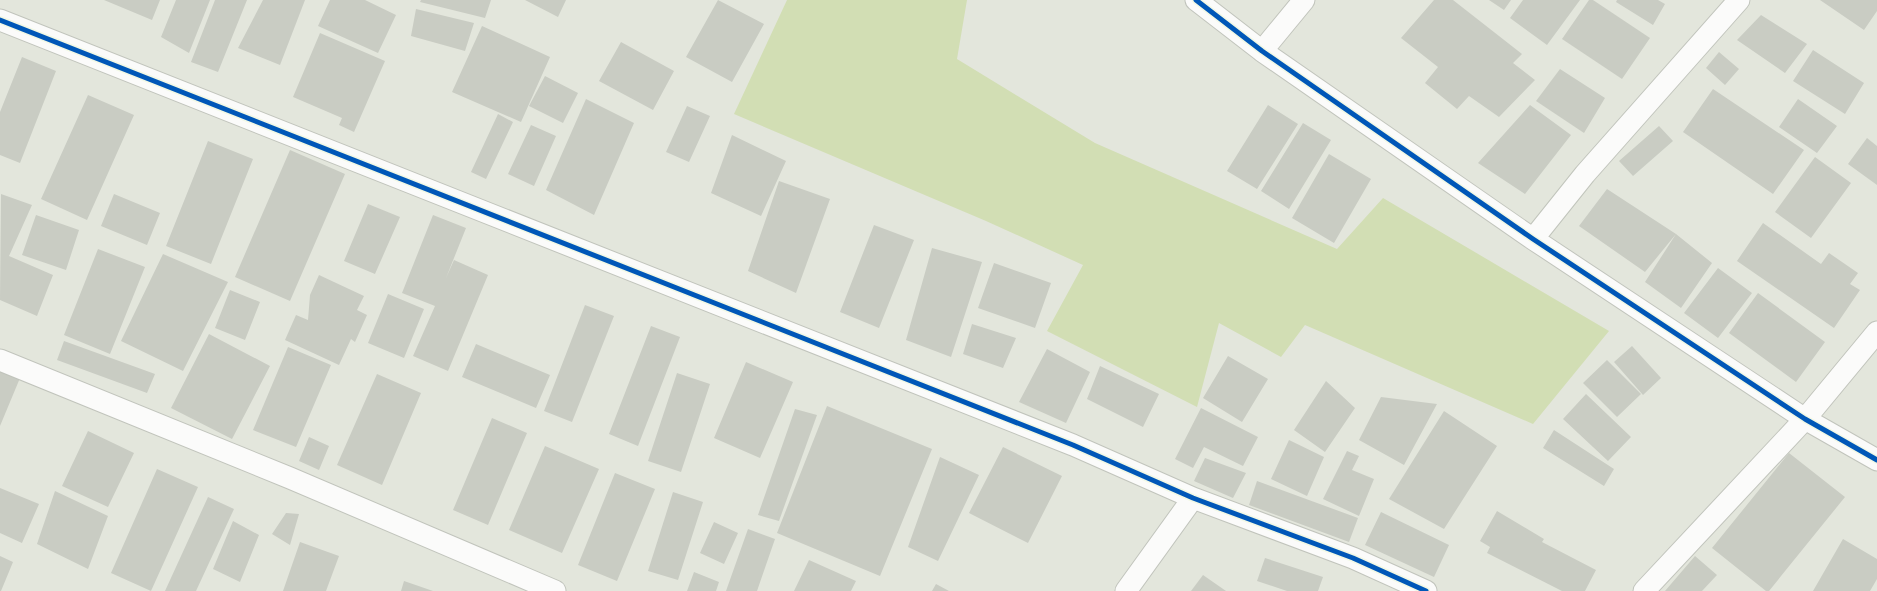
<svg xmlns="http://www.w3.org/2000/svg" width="1877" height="591" font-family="Inter,sans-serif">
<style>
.green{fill:#d2deb4}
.building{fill:#c9ccc3}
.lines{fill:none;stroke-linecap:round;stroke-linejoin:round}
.minor-casing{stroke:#c1c4bc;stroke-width:23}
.minor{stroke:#fbfbfa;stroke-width:21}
.cycleway-casing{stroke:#f2f8e4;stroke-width:8}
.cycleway{stroke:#0057b8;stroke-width:5}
</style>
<rect width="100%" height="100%" fill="#e3e6dc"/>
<path class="green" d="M787 0H967L957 59 1095 143 1337 249 1383 198 1609 331 1533 424 1305 325 1281 357 1219 323 1197 407 1047 331 1083 265 986 221 734 114Z"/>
<path class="building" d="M104 0H160L152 20Z
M176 0H210L189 53 161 37Z
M215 0H247L218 72 191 62Z
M263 0H305L280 65 238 48Z
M330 0H365L396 15 378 53 318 26Z
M421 0H491L485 18 420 2Z
M525 0H566L558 17Z
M718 0 764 24 732 82 686 57Z
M1434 0H1453L1522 54 1513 63 1535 80 1499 117 1469 96 1457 109 1425 83 1438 67 1401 38Z
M1489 0H1511L1504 10Z
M1523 0H1580L1547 45 1510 18Z
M1589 0H1593L1650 38 1622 79 1562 39Z
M1617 0H1658L1665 4 1653 25 1616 2Z
M1820 0H1877V11L1864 30Z
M416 9 474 23 465 51 411 36Z
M1761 15 1807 44 1785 73 1737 40Z
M482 26 550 57 521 122 452 92Z
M320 33 385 61 354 132 339 125 342 118 293 97Z
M621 42 674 71 653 110 599 81Z
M1813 50 1864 83 1845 114 1793 81Z
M1719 52 1739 69 1725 85 1706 68Z
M22 57 56 71 20 163 0 155V112Z
M1560 69 1605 98 1584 133 1536 101Z
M545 76 578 93 563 123 529 106Z
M1713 89 1804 150 1773 194 1683 132Z
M88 95 134 115 87 220 41 199Z
M586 99 634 123 594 215 546 190Z
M1798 99 1837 126 1817 153 1779 127Z
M1268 105 1298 124 1257 189 1227 171Z
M1530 105 1571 135 1525 194 1478 163Z
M687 106 710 116 689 162 666 152Z
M498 114 513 122 486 179 471 172Z
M1303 123 1331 140 1289 209 1261 191Z
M531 125 556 136 534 186 508 174Z
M1659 126 1673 141 1633 176 1619 161Z
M732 135 786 161 761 216 711 193Z
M1867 138 1877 146V185L1848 164Z
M208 141 253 159 211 264 166 246Z
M290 150 345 174 290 301 235 277Z
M1329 154 1371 179 1334 243 1292 218Z
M1815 157 1851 183 1811 238 1775 212Z
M779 181 830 199 796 293 748 271Z
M1607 189 1676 234 1712 263 1681 308 1645 282 1676 234 1645 272 1579 226Z
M1 194 32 205 9 256 53 275 37 316 0 300Z
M114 194 160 213 147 245 101 226Z
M368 204 400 217 375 274 344 261Z
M36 215 79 230 66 270 22 255Z
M433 215 466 228 446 278 454 260 488 275 448 371 413 356 435 306 402 293Z
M1763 223 1821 264 1829 253 1858 273 1850 284 1860 290 1834 328 1737 261Z
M874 225 914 240 879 328 840 312Z
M932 248 982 262 951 357 906 340Z
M98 249 145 267 110 354 64 335Z
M163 254 228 282 183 371 121 341Z
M994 263 1051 283 1035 328 978 308Z
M1718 268 1752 293 1718 338 1684 313Z
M319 275 364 296 357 310 367 315 355 342 351 339 339 365 285 340 296 315 308 320 310 295Z
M230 290 260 302 245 340 215 328Z
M1758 293 1825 342 1796 382 1729 333Z
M388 294 424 309 404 358 368 343Z
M585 305 614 316 572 422 544 411Z
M972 324 1016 338 1003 368 963 354Z
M651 326 680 337 638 446 609 434Z
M209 334 270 366 232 439 171 408Z
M64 341 155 374 147 393 57 360Z
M476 344 550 375 536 408 462 377Z
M1632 346 1661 378 1643 395 1614 362Z
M288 347 331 365 296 447 253 430Z
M1047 349 1090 372 1066 423 1019 402Z
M1228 356 1268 379 1242 422 1203 398Z
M1607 360 1641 394 1617 417 1583 383Z
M746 362 793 382 760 458 714 438Z
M1100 366 1159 394 1143 427 1087 399Z
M0 370 20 378 0 426Z
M677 373 710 384 681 472 648 461Z
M377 374 421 393 382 485 337 465Z
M1326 381 1355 408 1325 452 1294 430Z
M1586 394 1631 437 1608 461 1563 419Z
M1381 397 1437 404 1404 465 1359 440Z
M827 406 932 449 880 576 777 533Z
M1201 408 1258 437 1243 466 1204 447 1193 468 1175 459Z
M795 409 817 415 779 521 758 515Z
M1444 411 1497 446 1444 529 1389 499Z
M492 418 527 433 488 525 453 510Z
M1554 430 1614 469 1604 486 1543 448Z
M88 431 134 453 108 507 62 486Z
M309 437 329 446 319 470 299 461Z
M1289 440 1324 457 1307 496 1271 479Z
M545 446 599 469 562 553 509 530Z
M1003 447 1062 476 1028 543 969 513Z
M1347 451 1359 456 1352 470 1374 479 1359 516 1323 499Z
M1789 453 1845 497 1769 591H1766L1712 548Z
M940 457 979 475 938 561 908 547Z
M1205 458 1246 473 1233 498 1194 481Z
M157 469 198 487 151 591 111 573Z
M615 473 655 489 617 581 578 565Z
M1257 481 1358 518 1349 542 1249 505Z
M0 488 39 504 22 543 0 533Z
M55 491 108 516 88 569 37 544Z
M673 492 703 502 678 580 648 571Z
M208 497 234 509 196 591H165Z
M1497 511 1544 539 1542 542 1596 570 1585 591H1562L1487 553 1490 547 1480 541Z
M1381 512 1449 545 1434 577 1365 545Z
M286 513 299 514 290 545 272 534Z
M233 521 259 535 240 582 213 569Z
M714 522 738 533 724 564 700 553Z
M748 529 775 539 757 591H726Z
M1843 539 1877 559V579L1870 591H1813Z
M300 542 339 556 326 591H283Z
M0 556 13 562 1 591H0Z
M1695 556 1717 575 1702 591H1665Z
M1265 558 1323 577 1318 591H1287L1257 581Z
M809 560 856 581 851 591H794Z
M694 572 719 582 716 591H687Z
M1203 575 1226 591H1191Z
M404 581 433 591H401Z
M936 584 949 591H932Z"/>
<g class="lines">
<g class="minor-casing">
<path id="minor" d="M1196 0 1262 51 1533 239 1805 419 1877 460
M0 20 1073 445 1193 498 1353 558 1426 591
M1262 51 1304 0
M1533 239 1585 174 1739 0
M0 360 290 478 555 591
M1126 591 1193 498
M1644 591 1805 419 1877 332"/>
</g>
<use href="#minor" class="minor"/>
<g class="cycleway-casing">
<path id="cycleway" d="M1196 0 1262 51 1533 239 1805 419 1877 460
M0 20 1073 445 1193 498 1353 558 1426 591"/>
</g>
<use href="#cycleway" class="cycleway"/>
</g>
</svg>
